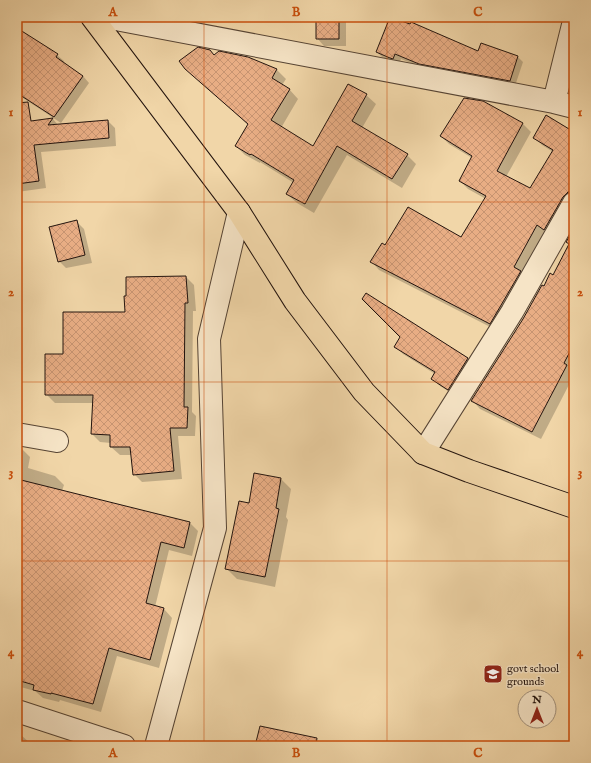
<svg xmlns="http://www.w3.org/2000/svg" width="591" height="763" font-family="'IM FELL English',serif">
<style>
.shadow{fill:#0003}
.building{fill:url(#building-cross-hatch);stroke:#23140e}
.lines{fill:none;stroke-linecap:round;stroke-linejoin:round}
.minor-casing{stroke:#564434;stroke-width:24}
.major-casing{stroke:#23140e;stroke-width:24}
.minor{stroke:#f6e4c6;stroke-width:22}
.major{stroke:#f1d6a8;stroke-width:22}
.grid{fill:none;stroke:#ca4f0c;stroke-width:1;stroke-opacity:0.55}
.labels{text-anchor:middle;stroke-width:3;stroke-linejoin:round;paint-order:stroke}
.poi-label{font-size:11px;fill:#23140e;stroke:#f6e4c6;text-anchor:start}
.neatline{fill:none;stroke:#ca4f0c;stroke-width:1.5}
.grid-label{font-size:13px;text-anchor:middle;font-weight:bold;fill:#ca4f0c}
</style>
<defs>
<pattern id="building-cross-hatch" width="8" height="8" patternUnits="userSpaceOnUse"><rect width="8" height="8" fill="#e8ad84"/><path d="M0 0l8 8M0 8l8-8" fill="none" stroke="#c79471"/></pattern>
</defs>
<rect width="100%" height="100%" fill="#f1d6a8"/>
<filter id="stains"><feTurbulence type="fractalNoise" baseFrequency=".005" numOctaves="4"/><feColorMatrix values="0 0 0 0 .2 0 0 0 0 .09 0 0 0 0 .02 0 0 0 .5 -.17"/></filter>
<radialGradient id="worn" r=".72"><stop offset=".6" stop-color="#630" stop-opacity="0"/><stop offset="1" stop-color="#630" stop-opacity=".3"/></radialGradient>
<path class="shadow" d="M317 17H346V46H324L317 38Z
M17 30 57 55 64 61 63 63 83 76 89 83 61 123 17 94Z
M377 52 518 57 523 62 515 86 425 69 401 59 399 64 396 63 382 57Z
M215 56 248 58 277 70 286 79 282 85 289 89 298 99 281 128 314 147 366 95 376 104 362 128 407 155 416 164 402 188 347 155 314 213 297 203 287 194 294 183 260 162V163L245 155 236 146 248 125 186 69Z
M482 102 523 124 531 132 506 177 530 190 553 152 542 145 534 137 574 133V197L498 331 379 270 372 262 461 239 486 199 468 189 460 181 472 158 449 144 441 136Z
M53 119 58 125 108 121 115 128 116 146 41 152 46 188 17 192V123Z
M76 221 84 229 92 263 66 268 59 261Z
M574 230V367L572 371 574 375 541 439 480 409 472 400 544 287 554 276 570 244Z
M186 277 194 285 196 311H193L192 412 196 416 195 436H178L182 479 142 482 134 474 132 455H120L111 447V443L100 442 92 434 94 403H55L46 394 64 355 126 313Z
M366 295 468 358 475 366 456 396 440 386 432 378 435 374 403 354 395 346 401 337Z
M17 448H21L30 457 28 468 55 476 64 485 62 491 190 523 198 531 192 556 169 550 155 607 164 609 172 618 159 668 117 656 101 712 60 700 59 702 43 698 35 691 17 686Z
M281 479 291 489 286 517 288 520 275 587 237 579 227 569 250 504Z
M17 733 21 735 30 743 29 746H17Z
M288 734 317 741 323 746H257Z"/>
<path class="building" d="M316 17H339V39H316Z
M390 17 410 24 411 22 478 51 481 43 518 56 510 81 419 64 395 54 393 59 390 58 376 52Z
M17 28 58 54 56 57 83 76 54 117 17 93Z
M198 47 210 50 214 55 219 51 248 57 277 69 272 78 290 89 271 120 313 146 348 84 367 94 352 121 408 154 392 179 337 146 305 204 286 194 294 180 251 154 250 155 235 146 248 124 185 69 179 61Z
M464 98 483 101 523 123 497 171 530 188 553 150 533 138 546 115 574 132V191L568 192 563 197 544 230 537 225 514 267 521 271 490 324 370 262 382 243 385 245 408 207 461 237 486 196 459 181 472 156 440 136Z
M28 102 31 121 53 118 48 125 108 120 109 138 34 145 39 181 17 184V103Z
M77 220 85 255 58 262 49 227Z
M574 228V344L564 363 567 365 532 432 471 401 523 319 542 285 544 286 550 273 553 275 569 244 566 242Z
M186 276 188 303H185L184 407H188L187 428H170L174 471 133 475 130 447H110V435L91 434 93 395H45V354H63V312H125L124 296H126V277Z
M366 293 468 358 448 390 431 379 435 372 394 347 400 337 362 299Z
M254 473 281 478 276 508 279 509 265 577 225 569 239 501 249 503Z
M17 479 190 522 184 548 161 542 146 603 164 608 150 660 109 648 93 704 51 693V694L33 690 34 685 17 680Z
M260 726 317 738 316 746H255Z"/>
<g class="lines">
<g class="minor-casing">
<path id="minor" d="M105 17 554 102 574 107
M554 102 574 21
M17 434 57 441
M423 453 512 312 574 203
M17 711 124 746
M156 746 215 528 209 339 239 212"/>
</g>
<g class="major-casing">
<path id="major" d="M92 17 239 212 295 301 364 392 423 453 469 471 574 507"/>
</g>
<use href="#minor" class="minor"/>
<use href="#major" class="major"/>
</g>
<path class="grid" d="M204 17V746M387 17V746M17 202H574M17 382H574M17 561H574"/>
<defs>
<g id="school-square" transform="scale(1)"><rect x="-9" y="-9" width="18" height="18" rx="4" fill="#8f2418" stroke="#f6e4c6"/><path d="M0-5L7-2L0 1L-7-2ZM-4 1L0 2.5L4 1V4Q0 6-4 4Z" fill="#fff"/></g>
</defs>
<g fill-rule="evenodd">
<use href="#school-square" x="493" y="674"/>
</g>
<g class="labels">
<g class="poi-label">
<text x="507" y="672">govt school<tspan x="507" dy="13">grounds</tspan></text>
</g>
</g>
<rect width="591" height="763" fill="none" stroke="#f1d6a8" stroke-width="44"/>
<g transform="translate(537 709)"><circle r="19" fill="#f6e4c6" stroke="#a2917c"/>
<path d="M0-3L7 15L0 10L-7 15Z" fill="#8f2418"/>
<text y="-6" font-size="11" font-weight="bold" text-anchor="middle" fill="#23140e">N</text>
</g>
<rect x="22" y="22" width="547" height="719" class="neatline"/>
<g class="grid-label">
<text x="113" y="16">A</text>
<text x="296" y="16">B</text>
<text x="478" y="16">C</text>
<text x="11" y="116">1</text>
<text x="580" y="116">1</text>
<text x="11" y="296">2</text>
<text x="580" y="296">2</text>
<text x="11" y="476">3</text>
<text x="580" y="476">3</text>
<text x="11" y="656">4</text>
<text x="580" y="656">4</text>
<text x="113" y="757">A</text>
<text x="296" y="757">B</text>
<text x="478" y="757">C</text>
</g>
<rect width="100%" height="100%" filter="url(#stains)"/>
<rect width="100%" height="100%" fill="url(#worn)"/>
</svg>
